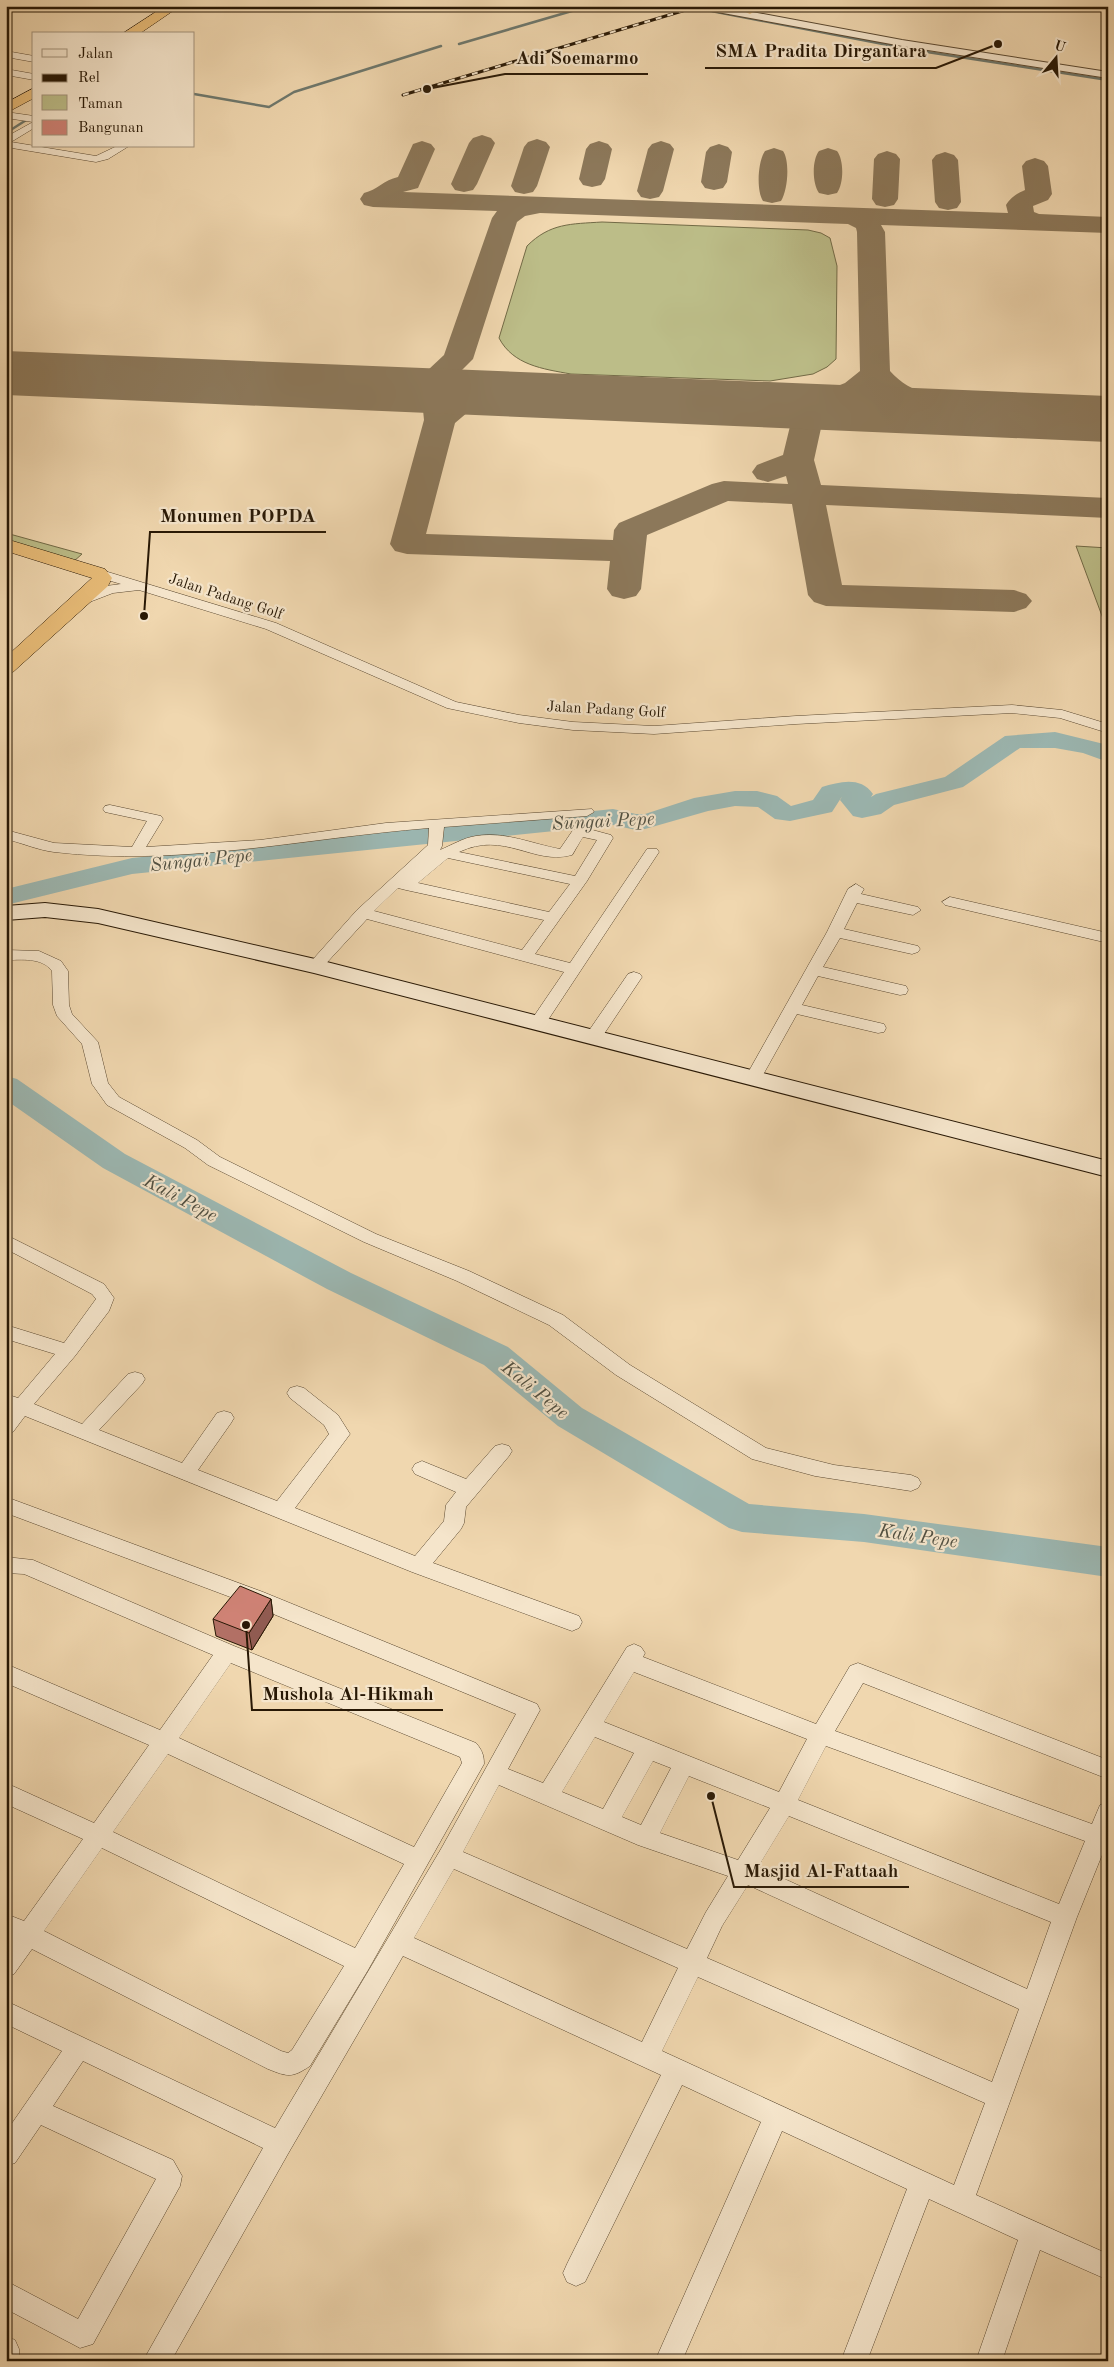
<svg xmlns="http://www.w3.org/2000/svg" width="1114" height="2367" font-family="'Old Standard TT',serif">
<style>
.green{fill:#bcbd88;stroke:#726a46}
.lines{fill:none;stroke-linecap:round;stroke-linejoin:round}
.stream{stroke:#6e786d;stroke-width:2.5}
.river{fill:#9cb8b3;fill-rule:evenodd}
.taxiway{fill:#8c785a;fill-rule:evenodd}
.runway{fill:#8c785a;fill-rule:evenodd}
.minor-casing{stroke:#5a4830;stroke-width:1}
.tertiary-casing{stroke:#5a4830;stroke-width:2}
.secondary-casing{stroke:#281805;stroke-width:2}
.trunk-casing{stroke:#281805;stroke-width:1}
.motorway-casing{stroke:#281805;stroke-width:1}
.minor{fill:#f5e5cb;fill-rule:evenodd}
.tertiary{fill:#f5e5cb;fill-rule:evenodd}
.secondary{fill:#f5e5cb;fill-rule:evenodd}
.trunk{fill:#e8bc78;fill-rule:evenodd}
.motorway{fill:#e8bc78;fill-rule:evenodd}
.rail-casing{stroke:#281805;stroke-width:3}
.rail{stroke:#f5e5cb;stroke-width:2;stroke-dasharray:6;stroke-linecap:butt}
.wall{fill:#b27065;stroke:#281805}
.shaded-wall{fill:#915b52;stroke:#281805}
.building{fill:#cf8275;stroke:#281805}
.labels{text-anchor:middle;stroke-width:4.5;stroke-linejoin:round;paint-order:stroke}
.far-street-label{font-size:15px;fill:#281805;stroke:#f5e5cb}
.water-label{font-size:19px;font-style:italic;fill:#515042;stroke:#f5e5cb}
.leader{fill:none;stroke:#281805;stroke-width:2}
.callout-dot{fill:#281805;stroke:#f5e5cb;stroke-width:2}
.callout-label{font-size:19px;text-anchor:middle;font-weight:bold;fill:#281805;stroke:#f5e5cb;stroke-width:4.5;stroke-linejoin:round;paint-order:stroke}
</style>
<rect width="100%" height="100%" fill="#f0d7af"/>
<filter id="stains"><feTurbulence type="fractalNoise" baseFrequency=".004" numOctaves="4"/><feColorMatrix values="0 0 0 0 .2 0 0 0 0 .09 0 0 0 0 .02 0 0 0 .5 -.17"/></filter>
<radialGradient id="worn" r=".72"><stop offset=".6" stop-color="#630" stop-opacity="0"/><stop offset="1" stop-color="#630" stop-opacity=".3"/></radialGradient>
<path class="green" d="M602 222 808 230 821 233 830 238 837 266 836 359 827 367 813 374 770 381 571 374C543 369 513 365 499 338L527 246C550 223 571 224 602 222Z
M6 533 82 554 73 562 6 543Z
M1076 546 1108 548V632Z"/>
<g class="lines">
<path class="stream" d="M706 10 914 50 1108 80
M459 44 589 6
M194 94 269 107 294 92 441 46
M6 133 34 115"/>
<path class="river" d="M1055 732 1108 745V762L1083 753 1055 748H1020L963 787 894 805 881 814 862 818 853 816 840 800 842 797 841 798 832 812 790 821 775 819 758 807 735 806 708 811 645 829 636 830 613 825 132 874 6 905V889L132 858 613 809 636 814H645L694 798 735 791H757L777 796 791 806 813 800 822 787C840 782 860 776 873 794L871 797 876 794 945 777 1005 736Z
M6 1076 17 1079 125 1154 351 1273 508 1347 582 1408 749 1504 864 1514 1108 1547V1577L864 1542 742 1532 729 1528 558 1426 484 1365 327 1289 103 1168 6 1100Z"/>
<path class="taxiway" d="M482 135 491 138 495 143 477 184 473 190 464 192 455 190 451 184 469 143 473 138Z
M537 139 546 142 550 147 537 186 533 192 524 194 515 192 511 186 524 147 528 142Z
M422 141 431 144 435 149 418 188 403 192 1008 213 1006 205C1011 197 1016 194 1025 190L1022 166 1026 161 1035 158 1044 161 1048 166 1052 194 1048 200 1033 206 1034 212 1039 214 1108 217V233L881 225 885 232 890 371C911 395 941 398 970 405L975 412 970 419C943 425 896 408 875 390L856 401 825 410 814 460 821 485 1108 498V518L826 505 842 585 1014 590 1026 594 1032 601 1026 608 1014 612 826 606 814 602 808 595 792 504 728 501 647 535 641 589 636 596 624 599 612 596 607 589 610 561 407 554 395 551 390 544 424 420 423 410 413 402 384 395 380 389 384 383 428 370 444 355 492 218 497 211 373 207 364 205 360 199 364 193C377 190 384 180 398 177L413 144ZM540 213 848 224 856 228 857 232 860 371 845 383 825 391 772 398 768 405 772 412 793 414 783 455 757 465 752 472 757 479 768 482 786 476 788 484 724 481 712 484 619 523 614 530 613 540 426 534 455 423 468 412 482 405 526 401 530 394 526 387C500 381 470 385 446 398L431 388 450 382 473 359 517 222 525 216Z
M599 141 608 144 612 149 605 179 601 185 592 187 583 185 579 179 586 149 590 144Z
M661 141 670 144 674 149 663 191 659 197 650 199 641 197 637 191 648 149 652 144Z
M719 144 728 147 732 152 727 182 723 188 714 190 705 188 701 182 706 152 710 147Z
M774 148 783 151C790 161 788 190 781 201L772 203 763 201C756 190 758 161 765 151Z
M828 148 837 151C844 160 844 183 837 193L828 195 819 193C812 183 812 160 819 151Z
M887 151 896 154 900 159 898 199 894 205 885 207 876 205 872 199 874 159 878 154Z
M945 152 954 155 958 160 961 202 957 208 948 210 939 208 935 202 932 160 936 155Z"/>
<path class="runway" d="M6 351 1108 396V442L6 395Z"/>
<g class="minor-casing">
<path id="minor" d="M6 51 34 56V62L6 57Z
M6 69 34 74V80L6 75Z
M6 112 34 116V128L11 142 96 156 117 146H129L108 159 96 162 6 147V137L33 122 6 118Z
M98 569 276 623 456 702 519 715 573 722 654 726 796 716 1012 705 1062 710 1108 724V733L1060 718 1012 713 796 724 654 734 573 730 519 723 447 708 266 629 139 590 113 593 87 603H77L76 600 77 597 106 586 121 584 94 576 92 573Z
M110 805 161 816 163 819 146 847 260 840 386 823 592 809 594 812 587 816 444 827 442 846 440 850C452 845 463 838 476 836 505 831 532 844 560 849L573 830 585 828 611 835 613 838 587 881 535 954 570 963 647 849H657L659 852 544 1026H532L530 1022 564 972 367 919 321 969H309L307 966 357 910 428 845 429 828C304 838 180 867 54 852 38 850 22 843 6 839V830L54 843 132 847 147 821 105 812 103 809 105 806ZM583 837 597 840 575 876 459 852C505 830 533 866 572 855ZM448 858 570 884 549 912 418 883ZM398 888 406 890 544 920 522 950 374 911Z
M856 884 864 889 861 894 918 907 921 910 913 915 857 903 844 929 918 946 920 949 918 952 912 954 840 938 823 967 906 986 908 990 906 994 900 995 818 976 802 1005 884 1024 886 1028 884 1032 878 1033 797 1014 759 1082H747L745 1078 827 932 848 889Z
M950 897 1108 933V943L945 905 942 902Z
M6 950 39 951 61 961 68 971 69 1005 72 1014 98 1042 108 1083 119 1097 197 1140 220 1157 376 1234 469 1271 563 1315 630 1365 766 1448 834 1465 911 1475 918 1478 921 1483 918 1488 911 1491 815 1476 752 1459 616 1375 549 1325 457 1281 364 1242 208 1165 185 1148 107 1105 92 1084 82 1044 57 1016 53 1005 52 971C42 957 21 960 6 960Z
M634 972 640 974 642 977 600 1040H588L586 1036 588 1032 628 974Z
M6 1235 104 1284 114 1298 109 1311 75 1356 34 1404 82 1424 128 1374 135 1372 142 1374 145 1379 142 1384 99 1430 182 1463 217 1413 224 1411 231 1413 234 1418 231 1423 198 1470 277 1501 329 1434 324 1425 290 1398 287 1393 290 1388 297 1386 304 1388 338 1415 350 1434 295 1508 415 1556 444 1521 446 1505 456 1492 415 1474 412 1469 415 1464 422 1461 466 1479 495 1446 502 1444 509 1446 512 1451 509 1456 466 1507 464 1523 461 1529 433 1563 579 1616 582 1622 579 1628 572 1631 412 1572 25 1416 13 1432 6 1434V1412L8 1410 6 1409V1394L18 1398 55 1354 6 1339V1325L64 1343 96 1299 92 1294 6 1249Z
M6 1497 263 1592 537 1704 540 1710 508 1769 543 1783 627 1647 634 1644 641 1647 645 1653 643 1657 816 1724 850 1666 858 1663 1108 1760V1779L863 1683 835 1731 1092 1824 1100 1805 1108 1802V1840L1077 1917 976 2195 1108 2254V2280L1040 2250 1002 2361H976L1018 2240 929 2199 867 2361H841L907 2189 782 2131 682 2361H655L761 2122 682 2085 585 2282 576 2286 567 2282 563 2273 567 2264 661 2075 403 1956 289 2152 171 2361H143L263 2148 83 2061 53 2106 173 2160 182 2176 180 2186 93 2344 80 2348 6 2309V2281L78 2319 156 2179 41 2125 15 2163 6 2166V2132L62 2051 6 2024V2001L275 2128 441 1849 516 1714 249 1604 6 1513ZM634 1672 807 1739 779 1792 604 1722ZM595 1737 634 1753 603 1809 562 1792ZM826 1746 1085 1841 1059 1904 798 1800ZM653 1761 671 1768 641 1825 622 1817ZM689 1776 770 1808 738 1860 660 1833ZM499 1785 638 1845 728 1876 706 1912 687 1949 463 1852ZM789 1816 1051 1922 1027 1989 758 1867ZM454 1869 678 1968 642 2042 414 1938ZM748 1885 1019 2009 992 2082 707 1958 722 1926ZM698 1977 985 2103 954 2185 662 2051Z
M6 1557 33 1560 234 1646 476 1743C482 1750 484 1755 484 1764L368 1970 310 2066C292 2078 288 2077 268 2069L32 1949 14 1974 6 1977V1946L12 1939 6 1936V1914L24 1921 83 1839 6 1804V1783L94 1823 149 1745 6 1683V1664L160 1730 213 1655 24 1574 6 1573ZM231 1663 460 1757 462 1763 414 1847 179 1738ZM168 1754 404 1864 355 1948 113 1832ZM102 1848 344 1966 292 2050 288 2053 281 2051 44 1931Z
M6 2336 15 2340 19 2349V2361H6Z"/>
</g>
<g class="tertiary-casing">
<path id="tertiary" d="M696 6H720L902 40 1108 72V78L902 46 701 9Z"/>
</g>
<g class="secondary-casing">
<path id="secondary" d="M45 903 98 909 315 959 1108 1161V1177L314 973 98 923 45 917 6 920V906Z"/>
</g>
<g class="trunk-casing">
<path id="trunk" d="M165 6H180L139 34H122Z
M34 88V98L6 113V103Z
M6 539 105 569 112 578 108 586 13 672 6 674V657L92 578 6 551Z"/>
</g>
<g class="motorway-casing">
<path id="motorway" d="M732 6H752L757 10 750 14Z"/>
</g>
<use href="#minor" class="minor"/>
<use href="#tertiary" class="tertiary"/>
<use href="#secondary" class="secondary"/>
<use href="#trunk" class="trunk"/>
<use href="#motorway" class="motorway"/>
<g class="rail-casing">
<path id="rail" d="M403 95 699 6"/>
</g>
<use href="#rail" class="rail"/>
</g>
<path class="wall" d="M271 1599 273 1616 252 1650 216 1636 213 1619Z"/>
<path class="shaded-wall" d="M271 1599 273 1616 252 1650 249 1633Z"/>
<path class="building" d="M240 1586 271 1599 249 1633 213 1619Z"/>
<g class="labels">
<g class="far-street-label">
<text transform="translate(226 596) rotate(18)" y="5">Jalan Padang Golf</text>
<text transform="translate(606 709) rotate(3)" y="5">Jalan Padang Golf</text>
</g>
<g class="water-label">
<text transform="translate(603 820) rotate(-3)" y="7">Sungai Pepe</text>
<text transform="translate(201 859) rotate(-6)" y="7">Sungai Pepe</text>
<text transform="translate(181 1197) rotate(28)" y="7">Kali Pepe</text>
<text transform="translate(536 1389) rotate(39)" y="7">Kali Pepe</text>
<text transform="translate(918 1535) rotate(8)" y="7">Kali Pepe</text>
</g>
</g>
<path class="leader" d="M998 44L936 68H705M427 89L505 74H648M144 616L150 532H326M246 1625L252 1710H443M711 1796L734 1887H909"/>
<g class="callout-dot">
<circle cx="998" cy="44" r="5"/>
<circle cx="427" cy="89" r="5"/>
<circle cx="144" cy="616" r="5"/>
<circle cx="246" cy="1625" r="5"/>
<circle cx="711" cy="1796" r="5"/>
</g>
<g class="callout-label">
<text x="821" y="57">SMA Pradita Dirgantara</text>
<text x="577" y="64">Adi Soemarmo</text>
<text x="238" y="522">Monumen POPDA</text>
<text x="348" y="1700">Mushola Al-Hikmah</text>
<text x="821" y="1877">Masjid Al-Fattaah</text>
</g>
<rect width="1114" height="2367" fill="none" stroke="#f0d7af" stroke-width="25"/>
<rect x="8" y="8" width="1099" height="2352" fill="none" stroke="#281805" stroke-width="2.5"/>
<rect x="12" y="12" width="1089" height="2342" fill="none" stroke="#281805"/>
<rect x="32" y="32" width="162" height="115" fill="#f5e5cb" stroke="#a3937c"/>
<rect x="42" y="49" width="25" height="8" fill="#f5e5cb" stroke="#a3937c"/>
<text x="78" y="58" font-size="15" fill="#281805">Jalan</text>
<rect x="42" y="74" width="25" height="8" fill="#281805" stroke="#a3937c"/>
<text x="78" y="82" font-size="15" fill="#281805">Rel</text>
<rect x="42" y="95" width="25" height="15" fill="#bcbd88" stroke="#a3937c"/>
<text x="78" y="108" font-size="15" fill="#281805">Taman</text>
<rect x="42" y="120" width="25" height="15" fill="#cf8275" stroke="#a3937c"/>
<text x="78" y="132" font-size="15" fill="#281805">Bangunan</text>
<g transform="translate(1056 58) rotate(18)" stroke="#f5e5cb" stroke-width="4" paint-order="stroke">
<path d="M0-4L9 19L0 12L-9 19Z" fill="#281805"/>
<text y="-8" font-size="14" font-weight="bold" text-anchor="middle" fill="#281805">U</text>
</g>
<rect width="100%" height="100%" filter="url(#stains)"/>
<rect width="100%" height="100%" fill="url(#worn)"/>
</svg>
